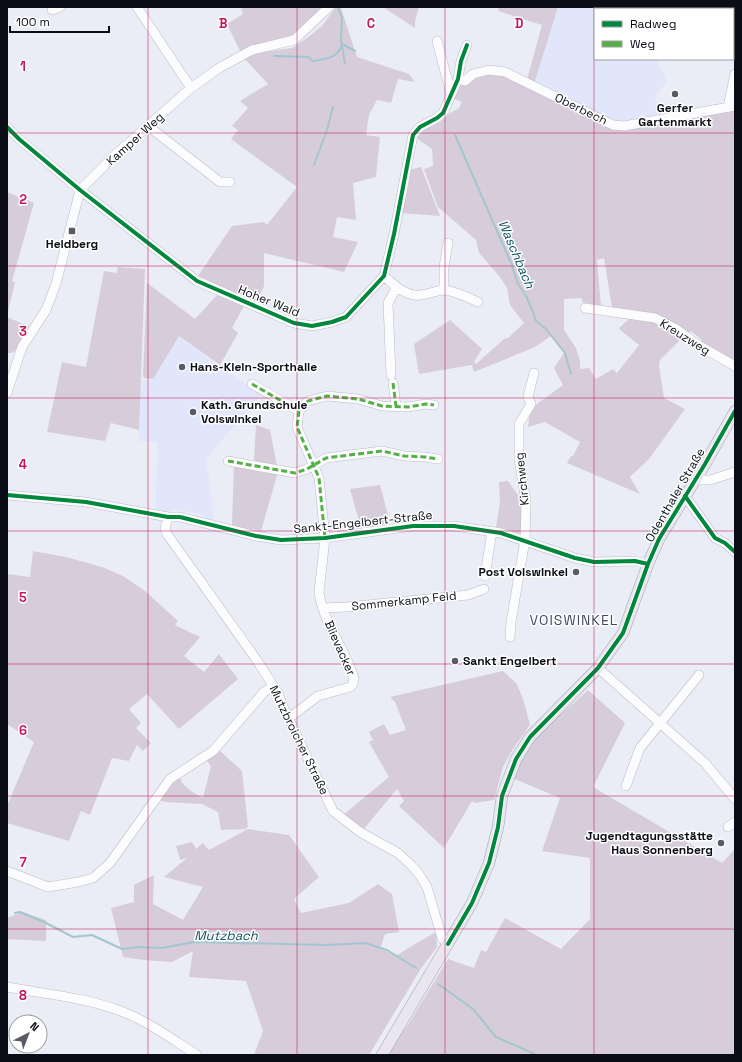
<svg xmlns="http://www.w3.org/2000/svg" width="742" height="1062" font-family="'Space Grotesk',sans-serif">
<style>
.built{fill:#e1e6fa}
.green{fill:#d7ccda}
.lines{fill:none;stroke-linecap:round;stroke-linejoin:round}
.stream{stroke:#a3c6d0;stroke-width:2}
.minor-casing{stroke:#b9bcc5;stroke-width:10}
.major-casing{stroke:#a6a3b3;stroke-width:12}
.minor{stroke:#fcfcfe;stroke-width:9}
.major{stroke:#e9e6ef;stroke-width:11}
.quiet{stroke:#54b045;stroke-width:3;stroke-dasharray:6 3;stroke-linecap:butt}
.cycleway-casing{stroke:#fff;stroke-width:6}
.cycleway{stroke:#00873e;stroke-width:4}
.grid{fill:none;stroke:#c2185b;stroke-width:1;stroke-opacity:0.55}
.poi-dot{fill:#585b64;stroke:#fff;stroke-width:1.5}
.labels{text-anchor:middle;stroke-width:3;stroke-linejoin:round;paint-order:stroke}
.poi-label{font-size:12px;font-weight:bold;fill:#0a0d16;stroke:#fff;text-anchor:start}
.street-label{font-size:12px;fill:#0a0d16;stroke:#fff}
.water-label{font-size:13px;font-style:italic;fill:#0c535f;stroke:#fff}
.quarter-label{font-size:14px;letter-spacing:1px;fill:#464d64;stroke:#fff}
.grid-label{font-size:13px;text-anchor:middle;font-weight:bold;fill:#c2185b;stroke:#fff;stroke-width:3;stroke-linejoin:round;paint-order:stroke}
</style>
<rect width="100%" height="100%" fill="#eaedf6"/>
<path class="built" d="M558 7H593L595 10V59H656L667 81 655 97 659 117 623 122 615 121 605 118 534 84Z
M178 336 222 368 262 394 205 460 208 471 214 521 208 519 200 514 174 509 167 512 156 510 157 442 139 441 141 380 153 381V378Z"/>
<path class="green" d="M241 7H328L304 34 241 53 227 24 243 14Z
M336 7 341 8 357 57 409 74 415 82 398 79 391 103 377 100 369 115 366 135 380 137 376 177 353 183 356 220 337 217 333 237 358 242 344 272 264 253V286L257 301 211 283 198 276 232 226 264 222 267 225 297 187 231 139 238 130 232 126 248 108 240 101 268 84 244 58 256 53 292 48 307 38 322 26Z
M383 7H419L415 21V28Z
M499 7H558L534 84 527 80 542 25 498 11Z
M492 72 501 73 617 129 735 108V364L699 345 702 340 691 331 687 336 675 327V324L647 313 612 308 604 258 597 260 601 306 582 302V298L564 299V330L576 348 580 361V369L589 368 596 379 613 369 617 373 639 345 619 329 620 327C624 324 628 319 632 317 647 311 673 328 683 337L660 360 659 365 664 398 685 409 649 459 630 477 640 494 567 463 571 456H573L580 442 545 422 528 427 530 409 563 385 554 368 564 353 551 336 535 347 474 372 472 365 419 374 414 344 450 320 482 349 474 362 476 364 504 339 508 338 524 323 510 305 507 288 500 277 479 253 476 240 438 207 424 169 433 166 432 149 415 137 418 130 435 122 459 108 462 102 452 98 460 83 468 81 470 78Z
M421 167 440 216 401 213 409 170Z
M7 192 34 203 12 281 15 282 7 316Z
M118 267 145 269 139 430 111 423 105 441 47 432 62 362 86 367 104 271 117 273Z
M147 283 195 319 219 293 245 304 232 328 238 333 220 365 179 336 153 379 144 378 143 376Z
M7 317 30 327 15 351 11 353H7Z
M256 425 270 430 277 466 256 462 254 459Z
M234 464 278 472 261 531 251 529 250 531 232 525Z
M508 481 525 505 522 534 496 527 500 503 499 482Z
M380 485 390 523 361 528 350 489Z
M33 551 66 557 102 567 123 576 145 591 178 621 175 625 200 637 184 656 204 672 219 654 238 679 179 729 147 694 129 709 141 723 136 728 151 743 143 751 137 745 129 761 112 758 90 815 81 811 69 841 7 823V806L34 742 7 724V574L30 577Z
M503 671 517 684 524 702 530 725 513 749 503 767 494 800 475 803 472 801 444 848 399 806 404 801 397 789 363 830 343 815 389 777 369 742 373 740 369 732 384 724 390 735 406 730 395 702 390 697Z
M588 690 625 723 593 787 722 863 735 849V1055H386L409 1023 448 959 474 968 481 950 486 952 505 918 561 949 590 919V858L542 851 560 798 512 778C519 765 525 753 533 742 549 723 570 707 588 690Z
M218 749 242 771 248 827 246 829 221 830 218 812 202 804 165 802 160 800 171 782 180 777C181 786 196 794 203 798L211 766 207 761Z
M248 829 289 835 319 877 294 899 301 913 349 903 378 884 392 894 399 932 385 934 380 949 397 955 434 933H436L437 947 420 970 369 1055H254L263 1031 246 981 189 977 193 951 172 962 144 960 123 957 111 908 134 902V885L154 875 153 904 183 920 203 887 164 877 187 858 180 860 176 846 192 842 196 849 203 843 209 850Z
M22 912 46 920V941L7 939V918Z"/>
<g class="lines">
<path class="stream" d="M338 7 342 18 341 40 345 63
M608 7 610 9
M342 44 355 51
M274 56 308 57 313 61C326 58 338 59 342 44
M455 135 511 263 518 284 526 296 533 312 536 321 546 329 565 353 571 374
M314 165 327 130 333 107
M15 913 20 912 44 922 73 937 92 935 122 949 139 947 162 948 194 942 327 945 365 943 387 950 416 968
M438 984 473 1009 496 1037 537 1055"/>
<g class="minor-casing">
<path id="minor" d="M137 7 191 88
M52 10 60 7
M733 13 735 18
M437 41 451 94
M458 79 465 81 473 74 489 70 505 72 613 125 624 126 735 106
M728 107 735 74
M148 126 220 182H230
M7 127 19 139 80 190 197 281 294 323 312 326 332 322 346 317 384 276 394 234 413 135 420 127 437 118 443 113 458 79 461 61 467 45
M384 276C394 285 406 297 421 295 428 294 436 291 443 290 453 290 469 298 478 302
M444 290V267L448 243
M585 308 655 318 676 329 698 345 735 366
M391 375 388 303 397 287
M393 383 396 406
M252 384 299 411
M7 393 22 347 46 310 56 284 80 190 115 155 191 88 219 68 252 50 294 40 329 7
M228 461 295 473 307 469 326 458 382 451 404 456 425 457 438 459
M695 480H710L735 472
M7 495 86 502 168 517H180L256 536 281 540 325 538 413 526H454L501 533 575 558 594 562 635 561 648 564
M685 496 715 538 725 543 735 552
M168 517 165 529 167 534 256 659 278 693 283 707 333 811 360 832 398 853 412 866 419 874 427 887 442 938 448 944
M485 576 492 531
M323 608 347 607 468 595 484 589
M510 637 511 622 525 540 526 502 519 459V424L531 404 528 397 534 373
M598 668 705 763 735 799
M289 718 318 696 350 687 353 684 354 678C345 648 323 623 319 592L325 538 319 478 297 427 299 411 308 401 327 396 358 399 382 406 408 407 426 404 434 405
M626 786 640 748 699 675
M728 827 735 822
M7 871 48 887 78 882 93 878 110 863 170 779 213 751 264 692 273 686
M7 987C44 994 82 997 118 1010 146 1020 172 1039 197 1055"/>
</g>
<g class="major-casing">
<path id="major" d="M382 1055 472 903 489 863 498 827 502 796 516 759 530 737 598 668 623 633 648 564 659 539 705 464 735 411"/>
</g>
<use href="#minor" class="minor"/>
<use href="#major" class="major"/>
<path class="quiet" d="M393 383 396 406
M252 384 299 411
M228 461 295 473 307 469 326 458 382 451 404 456 425 457 438 459
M325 538 319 478 297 427 299 411 308 401 327 396 358 399 382 406 408 407 426 404 434 405"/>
<g class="cycleway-casing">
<path id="cycleway" d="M7 127 19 139 80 190 197 281 294 323 312 326 332 322 346 317 384 276 394 234 413 135 420 127 437 118 443 113 458 79 461 61 467 45
M7 495 86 502 168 517H180L256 536 281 540 325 538 413 526H454L501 533 575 558 594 562 635 561 648 564
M685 496 715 538 725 543 735 552
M448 944 472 903 489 863 498 827 502 796 516 759 530 737 598 668 623 633 648 564 659 539 705 464 735 411"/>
</g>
<use href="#cycleway" class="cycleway"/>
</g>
<path class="grid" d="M148 7V1055M297 7V1055M445 7V1055M594 7V1055M7 133H735M7 266H735M7 398H735M7 531H735M7 664H735M7 796H735M7 929H735"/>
<g class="poi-dot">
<circle cx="675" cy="94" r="4"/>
<rect x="68" y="227" width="8" height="8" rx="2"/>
<circle cx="182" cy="367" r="4"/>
<circle cx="193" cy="412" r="4"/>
<circle cx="576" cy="572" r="4"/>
<circle cx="455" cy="661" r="4"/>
<circle cx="721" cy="843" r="4"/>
</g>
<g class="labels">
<g class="poi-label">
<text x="675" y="112" text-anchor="middle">Gerfer<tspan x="675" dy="14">Gartenmarkt</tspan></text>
<text x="72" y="248" text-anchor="middle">Heidberg</text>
<text x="190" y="371">Hans-Klein-Sporthalle</text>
<text x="201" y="409">Kath. Grundschule<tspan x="201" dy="14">Voiswinkel</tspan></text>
<text x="568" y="576" text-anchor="end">Post Voiswinkel</text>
<text x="463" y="665">Sankt Engelbert</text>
<text x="713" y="840" text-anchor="end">Jugendtagungsstätte<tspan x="713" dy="14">Haus Sonnenberg</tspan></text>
</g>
<g class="street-label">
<text transform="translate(581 109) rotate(26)" y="4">Oberbech</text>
<text transform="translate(135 139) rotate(-42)" y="4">Kamper Weg</text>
<text transform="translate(269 301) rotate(22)" y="4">Hoher Wald</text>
<text transform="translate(685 337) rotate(32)" y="4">Kreuzweg</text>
<text transform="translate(522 479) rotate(-96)" y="4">Kirchweg</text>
<text transform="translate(675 495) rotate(-60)" y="4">Odenthaler Straße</text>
<text transform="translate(363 522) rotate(-6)" y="4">Sankt-Engelbert-Straße</text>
<text transform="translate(404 601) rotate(-6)" y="4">Sommerkamp Feld</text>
<text transform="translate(340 648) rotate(66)" y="4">Blievacker</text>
<text transform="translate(299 740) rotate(64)" y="4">Mutzbroicher Straße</text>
</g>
<g class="water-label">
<text transform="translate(517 254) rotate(67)" y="5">Waschbach</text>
<text x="226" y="940">Mutzbach</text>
</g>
<g class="quarter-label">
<text x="574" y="625">VOISWINKEL</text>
</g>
</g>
<g class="grid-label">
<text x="223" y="28">B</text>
<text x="371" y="28">C</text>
<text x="519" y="28">D</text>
<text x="23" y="71">1</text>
<text x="23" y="204">2</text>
<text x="23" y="336">3</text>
<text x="23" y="469">4</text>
<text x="23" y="602">5</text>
<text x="23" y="735">6</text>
<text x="23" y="867">7</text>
<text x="23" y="1000">8</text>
</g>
<rect width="742" height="1062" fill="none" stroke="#0a0d16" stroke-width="16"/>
<rect x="594" y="8" width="140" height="52" fill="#ffffff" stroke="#9d9ea2"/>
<rect x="602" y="21" width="20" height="6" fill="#00873e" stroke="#9d9ea2"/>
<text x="630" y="28" font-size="12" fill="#0a0d16">Radweg</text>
<rect x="602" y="41" width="20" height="6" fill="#54b045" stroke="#9d9ea2"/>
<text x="630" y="48" font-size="12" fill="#0a0d16">Weg</text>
<g transform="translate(28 1034) rotate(42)"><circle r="19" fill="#ffffff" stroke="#9d9ea2"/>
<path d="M0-3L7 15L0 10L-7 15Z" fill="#585b64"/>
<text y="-6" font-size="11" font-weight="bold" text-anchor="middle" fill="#0a0d16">N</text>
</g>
<path d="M10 26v6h99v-6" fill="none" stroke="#0a0d16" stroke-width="2"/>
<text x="16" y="26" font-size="12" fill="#0a0d16" stroke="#ffffff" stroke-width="3" paint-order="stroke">100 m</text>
</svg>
